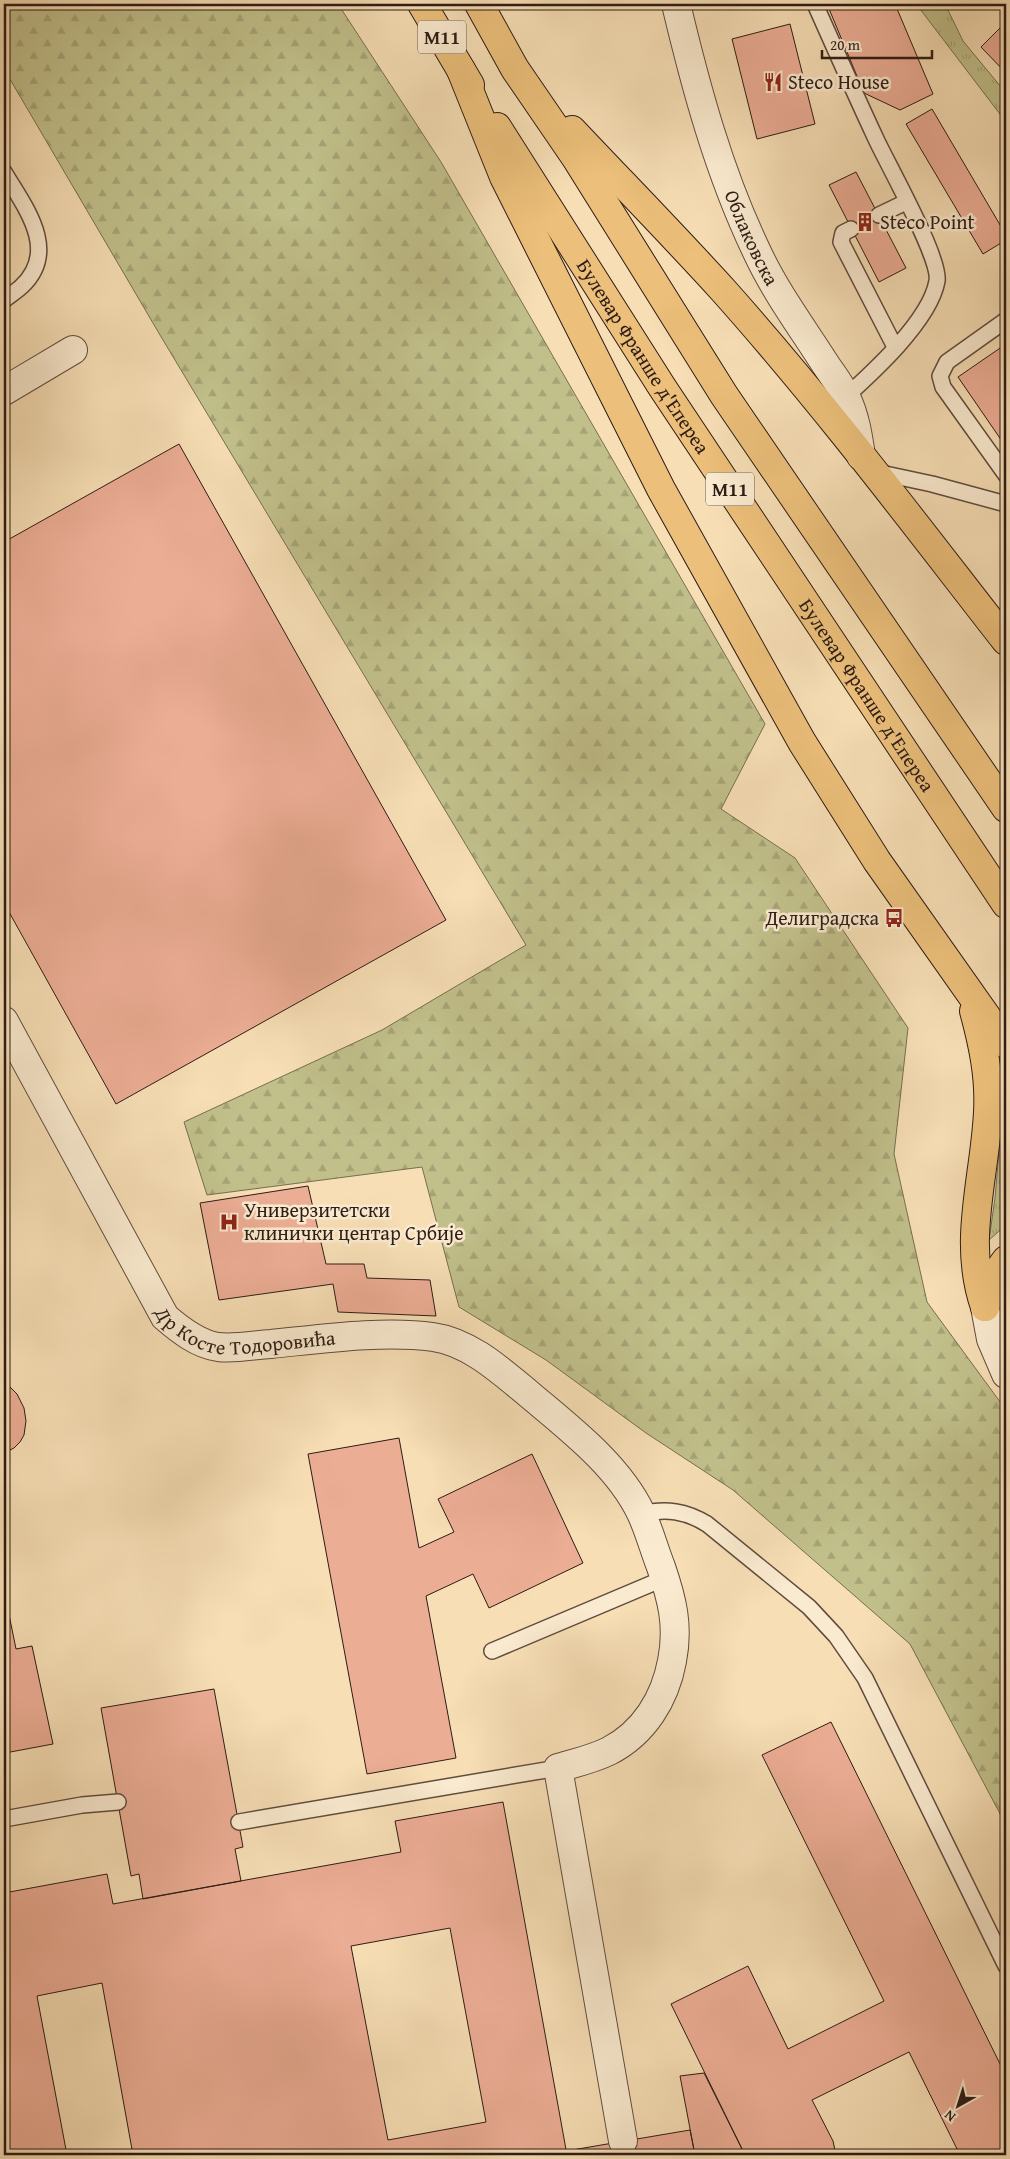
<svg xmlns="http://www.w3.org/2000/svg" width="1010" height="2159" font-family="'Gentium Book Plus',serif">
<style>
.grass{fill:url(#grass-tufts);stroke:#776e50}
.forest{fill:url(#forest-firs);stroke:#776e50}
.building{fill:#ecad95;stroke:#2d1c16;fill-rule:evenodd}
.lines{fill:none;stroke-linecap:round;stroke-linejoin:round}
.service-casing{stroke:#604c3e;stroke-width:18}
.minor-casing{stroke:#604c3e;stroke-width:30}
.trunk-casing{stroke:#2d1c16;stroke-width:30}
.service{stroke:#faeacf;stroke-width:15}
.minor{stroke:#faeacf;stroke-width:28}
.trunk{stroke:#ecbf7a;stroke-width:28}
.labels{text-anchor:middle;stroke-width:5;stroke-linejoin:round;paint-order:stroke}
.shield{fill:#faeacf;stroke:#6a5a4e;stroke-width:1}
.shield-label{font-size:19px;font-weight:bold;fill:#2d1c16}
.poi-label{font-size:20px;fill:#2d1c16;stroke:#faeacf;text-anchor:start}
.street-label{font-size:20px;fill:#2d1c16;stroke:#faeacf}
</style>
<defs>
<pattern id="grass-tufts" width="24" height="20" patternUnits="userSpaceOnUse" patternTransform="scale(1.25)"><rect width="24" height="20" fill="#c1c08b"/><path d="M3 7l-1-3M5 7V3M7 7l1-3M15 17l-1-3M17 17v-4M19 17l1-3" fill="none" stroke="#a6a477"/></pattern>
<pattern id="forest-firs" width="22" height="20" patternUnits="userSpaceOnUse" patternTransform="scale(1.25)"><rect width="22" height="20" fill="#c1c08b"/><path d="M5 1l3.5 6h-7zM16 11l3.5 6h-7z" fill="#a6a477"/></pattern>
</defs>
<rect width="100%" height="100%" fill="#f7deb5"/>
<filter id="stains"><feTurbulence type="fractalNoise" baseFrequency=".004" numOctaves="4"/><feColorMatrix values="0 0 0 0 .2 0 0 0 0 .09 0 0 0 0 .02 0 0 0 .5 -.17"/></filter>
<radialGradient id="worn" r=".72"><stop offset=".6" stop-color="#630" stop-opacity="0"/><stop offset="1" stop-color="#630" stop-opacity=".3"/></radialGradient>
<path class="grass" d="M920 4H945L963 41 1006 93V122L920 9Z
M1006 1071V1225L989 1240 995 1198Z"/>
<path class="forest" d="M4 4H338L441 162 765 724 721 809 795 858 908 1028 894 1154 927 1302 1006 1410V1825L910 1644 733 1490 646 1433 546 1360 459 1307 422 1167 207 1195 184 1122 382 1030 526 945 160 335 4 69Z"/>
<path class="building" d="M827 4H895L933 94 900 110 864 93Z
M1006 22V73L981 47Z
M790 24 815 124 757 139 732 39Z
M932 109 1006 235V240L983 254 906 124Z
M856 172 906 268 879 282 829 185Z
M1006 344V447L958 377Z
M179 444 446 920 116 1104 4 903V542Z
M308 1186 326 1264H364L367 1278 430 1280 436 1316 338 1312 333 1284 219 1300 200 1203Z
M4 1383 9 1386 17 1394 24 1408 26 1421 24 1435 20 1442 14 1448 4 1453Z
M399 1438 419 1548 454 1532 438 1499 532 1454 583 1563 489 1608 473 1574 426 1596 456 1758 367 1774 308 1454Z
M4 1590 16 1649 32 1646 53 1744 5 1753 4 1746Z
M214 1689 243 1847 235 1849 241 1881 143 1899 139 1874 131 1876 101 1708Z
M831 1722 1006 2076V2155H960L909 2052 812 2100 833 2141 836 2155H745L671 2004 748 1966 788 2049 884 2001 762 1755Z
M503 1802 567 2155H133L102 1983 37 1996 67 2155H4V1893L107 1874 113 1904 401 1852 395 1821ZM450 1928 486 2122 388 2140 351 1946Z
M704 2073 745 2155H695L680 2076Z
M690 2130 695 2155H567L566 2151Z"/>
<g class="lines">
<g class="service-casing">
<path id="service" d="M815 4C835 49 855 94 876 139 888 165 941 259 937 281 930 321 871 374 841 401
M4 172C24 206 60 250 22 286 17 291 10 295 4 300
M879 215 906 202
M851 229 843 233 841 242 895 347
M1006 320 947 362 940 376 943 387 1006 475
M876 472 932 484 1006 504
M641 1514C666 1508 686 1511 707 1524L809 1607 836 1636 865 1678 1006 1966
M492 1651 665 1578
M4 1819 82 1805 118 1802
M239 1822 558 1768"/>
</g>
<g class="minor-casing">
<g id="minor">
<path id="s1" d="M676 4C696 88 719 173 757 252 775 291 801 326 824 362 831 373 841 385 846 397 855 416 858 435 861 456"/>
<path d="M4 391 73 350"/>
<path id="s2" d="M4 1021 165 1317C180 1330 198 1344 218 1347 236 1349 253 1345 271 1344 321 1339 383 1330 433 1337 470 1342 502 1372 530 1395 569 1428 618 1465 641 1513 649 1530 654 1549 661 1567 672 1599 679 1626 672 1661 665 1699 644 1733 609 1751 593 1759 575 1763 558 1768L623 2141"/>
<path d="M985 1307 991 1339 1006 1374"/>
</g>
</g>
<g class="trunk-casing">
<g id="trunk">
<path d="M422 4 470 85"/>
<path d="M479 4 515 69 576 158 724 395 1006 808"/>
<path d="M461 70 504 177 661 489 802 742 877 861 1006 1044"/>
<path id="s3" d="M497 127 662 387 1006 904"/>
<path d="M572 130C622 183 674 236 723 290 823 402 914 523 1006 641"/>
<path d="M974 1011C983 1044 990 1077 988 1112 985 1177 962 1242 985 1307"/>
<path d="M985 1307 998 1271 1006 1260"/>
</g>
</g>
<use href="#service" class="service"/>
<use href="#minor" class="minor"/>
<use href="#trunk" class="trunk"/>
</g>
<defs>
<g id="restaurant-bare" transform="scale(1.5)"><path d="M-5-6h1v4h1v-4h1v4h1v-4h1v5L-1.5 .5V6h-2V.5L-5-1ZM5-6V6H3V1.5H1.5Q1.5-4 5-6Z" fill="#8f2418" stroke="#faeacf" stroke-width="2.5" paint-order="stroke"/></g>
<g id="building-bare" transform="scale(1.5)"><path d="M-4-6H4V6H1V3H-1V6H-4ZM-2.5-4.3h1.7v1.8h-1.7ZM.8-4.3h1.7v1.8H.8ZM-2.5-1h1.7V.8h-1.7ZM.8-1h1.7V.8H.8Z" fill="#8f2418" stroke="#faeacf" stroke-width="2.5" paint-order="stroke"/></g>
<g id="bus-bare" transform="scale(1.5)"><path d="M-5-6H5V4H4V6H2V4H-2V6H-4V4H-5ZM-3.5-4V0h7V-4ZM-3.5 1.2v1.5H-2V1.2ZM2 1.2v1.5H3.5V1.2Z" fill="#8f2418" stroke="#faeacf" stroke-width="2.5" paint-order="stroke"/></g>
<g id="hospital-bare" transform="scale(1.5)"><path d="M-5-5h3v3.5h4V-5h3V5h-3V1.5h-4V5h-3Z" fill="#8f2418" stroke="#faeacf" stroke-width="2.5" paint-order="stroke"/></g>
</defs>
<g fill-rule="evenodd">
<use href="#restaurant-bare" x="773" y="82"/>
<use href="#building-bare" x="865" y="222"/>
<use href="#bus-bare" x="894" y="918"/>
<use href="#hospital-bare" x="229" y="1222"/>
</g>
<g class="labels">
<g class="shield">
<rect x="418" y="20.5" width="48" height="33" rx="4"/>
<rect x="706" y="472.5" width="48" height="33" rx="4"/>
</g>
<g class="shield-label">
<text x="442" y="44">M11</text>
<text x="730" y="496">M11</text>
</g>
<g class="poi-label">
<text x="788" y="89">Steco House</text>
<text x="880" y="229">Steco Point</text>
<text x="879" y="925" text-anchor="end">Делиградска</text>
<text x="244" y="1217">Универзитетски<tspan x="244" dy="23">клинички центар Србије</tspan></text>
</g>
<g class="street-label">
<text dy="7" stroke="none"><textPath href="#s1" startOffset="246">Облаковска</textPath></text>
<text dy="7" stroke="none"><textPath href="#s3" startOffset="272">Булевар Франше д'Епереа</textPath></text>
<text dy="7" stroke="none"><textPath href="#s3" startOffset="678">Булевар Франше д'Епереа</textPath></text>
<text dy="7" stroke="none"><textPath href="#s2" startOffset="422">Др Косте Тодоровића</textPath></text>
</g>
</g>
<rect width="1010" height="2159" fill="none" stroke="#f7deb5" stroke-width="20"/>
<rect x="5" y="5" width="1000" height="2149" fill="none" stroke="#2d1c16" stroke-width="2.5"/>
<rect x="10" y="10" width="990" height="2139" fill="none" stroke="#2d1c16"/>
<g transform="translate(958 2106) rotate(219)" stroke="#faeacf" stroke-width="4" paint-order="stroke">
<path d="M0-4L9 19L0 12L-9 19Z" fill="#2d1c16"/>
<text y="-8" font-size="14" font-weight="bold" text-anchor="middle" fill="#2d1c16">N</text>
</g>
<path d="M822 50v8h110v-8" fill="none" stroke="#2d1c16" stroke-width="2.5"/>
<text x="830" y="50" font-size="15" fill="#2d1c16" stroke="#faeacf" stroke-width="4" paint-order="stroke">20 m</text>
<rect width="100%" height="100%" filter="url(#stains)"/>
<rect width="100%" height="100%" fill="url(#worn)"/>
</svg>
